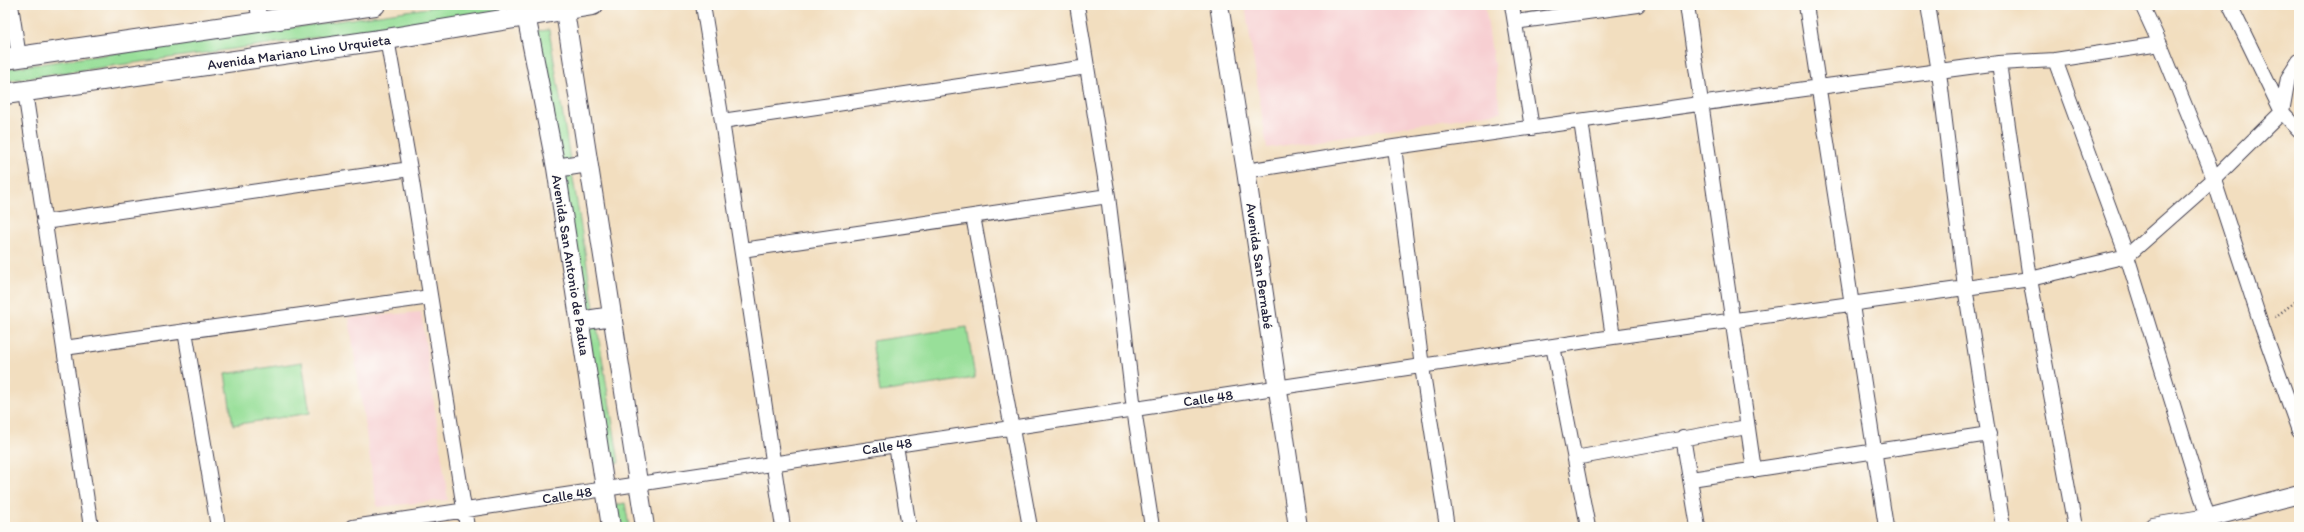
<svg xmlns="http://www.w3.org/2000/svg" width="2304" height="532" font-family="Itim,sans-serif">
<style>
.built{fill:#f7cfd2}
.green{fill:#98df99;stroke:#5d806a}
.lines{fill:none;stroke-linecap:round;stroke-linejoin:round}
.minor-casing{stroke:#413e4f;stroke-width:16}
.tertiary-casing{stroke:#413e4f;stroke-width:20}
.secondary-casing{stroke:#413e4f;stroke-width:22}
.path{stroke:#413e4f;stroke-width:2.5;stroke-dasharray:1 3;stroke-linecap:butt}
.minor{stroke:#fff;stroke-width:14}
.tertiary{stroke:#fff;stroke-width:18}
.secondary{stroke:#fff;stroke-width:20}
.labels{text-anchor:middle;stroke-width:3;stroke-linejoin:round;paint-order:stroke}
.street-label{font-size:14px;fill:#22223b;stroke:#fdfcf7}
</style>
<rect width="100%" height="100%" fill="#fdfcf7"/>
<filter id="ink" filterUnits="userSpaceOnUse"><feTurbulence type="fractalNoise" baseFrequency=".025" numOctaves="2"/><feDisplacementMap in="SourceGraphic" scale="8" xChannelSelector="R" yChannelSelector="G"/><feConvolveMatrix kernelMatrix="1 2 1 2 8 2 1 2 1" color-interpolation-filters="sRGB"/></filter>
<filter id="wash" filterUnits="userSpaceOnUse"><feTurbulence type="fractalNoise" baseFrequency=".012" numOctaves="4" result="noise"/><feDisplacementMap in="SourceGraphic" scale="16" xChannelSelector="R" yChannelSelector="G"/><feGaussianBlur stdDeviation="0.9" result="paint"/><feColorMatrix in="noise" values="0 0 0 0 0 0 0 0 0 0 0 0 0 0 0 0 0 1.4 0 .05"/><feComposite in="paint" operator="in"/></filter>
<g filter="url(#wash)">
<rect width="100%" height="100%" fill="#f2debf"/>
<path class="built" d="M1245 5H1485L1501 112 1267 148Z
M421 312 448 500 377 507 349 318Z"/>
<path class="green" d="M448 5H504L505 11 5 81V69Z
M549 30 619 462 611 464 538 31Z
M967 327 975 378 880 392 872 341Z
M302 362 310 413 233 425 225 374Z
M625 503 629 527H619L616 505Z"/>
</g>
<g filter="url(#ink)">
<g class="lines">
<g class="minor-casing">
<path id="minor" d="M11 5 19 57
M257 5 260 21
M703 5 722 121 783 527
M1077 5 1108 196 1134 409 1152 527
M1512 5 1532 128
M1687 5 1754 470
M1806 5 1886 527
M1928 5 1939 72 1965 287 2003 527
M2142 5 2160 44 2209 165 2262 327 2299 431
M2230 5 2282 112 2299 130
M1515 22 1638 5
M387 39 410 169 467 527
M2055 60 2127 256 2208 518
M1999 63 2030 279 2075 527
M25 92 91 527
M722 121 1087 67
M1581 121 1613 337
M1394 147 1422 367 1447 527
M1246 171 1394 147 1819 87 1999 63 2055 60 2160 44
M973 216 1030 527
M44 222 410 169
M742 250 1108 196
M185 331 218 527
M1553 346 1588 527
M64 348 430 297
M1683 437 1698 527
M896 445 909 527
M1575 458 1747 427
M1691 479 1989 434
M353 527 1613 337 2030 279 2127 256 2214 179 2282 112 2288 78 2299 61"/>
</g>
<g class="tertiary-casing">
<path id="tertiary" d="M524 5 556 168 611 527
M564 5 645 527
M1219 5 1246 171 1298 527
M556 168 588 163
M580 321 612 316
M2153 527 2208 518 2299 494"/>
</g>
<g class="secondary-casing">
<path id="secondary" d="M5 59 375 5
M5 94 387 39 593 5"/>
</g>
<path class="path" d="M2275 317 2299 299"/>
<use href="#minor" class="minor"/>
<use href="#tertiary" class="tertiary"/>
<use href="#secondary" class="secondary"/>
</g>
</g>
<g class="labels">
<g class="street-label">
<text transform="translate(299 52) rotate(-8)" y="5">Avenida Mariano Lino Urquieta</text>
<text transform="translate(571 265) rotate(81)" y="5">Avenida San Antonio de Padua</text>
<text transform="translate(1260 266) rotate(82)" y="5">Avenida San Bernabé</text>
<text transform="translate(1208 398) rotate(-8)" y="5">Calle 48</text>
<text transform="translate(887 446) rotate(-9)" y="5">Calle 48</text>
<text transform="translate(567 495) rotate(-9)" y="5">Calle 48</text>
</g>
</g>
<rect width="2304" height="532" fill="none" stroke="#fdfcf7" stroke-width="20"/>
</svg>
